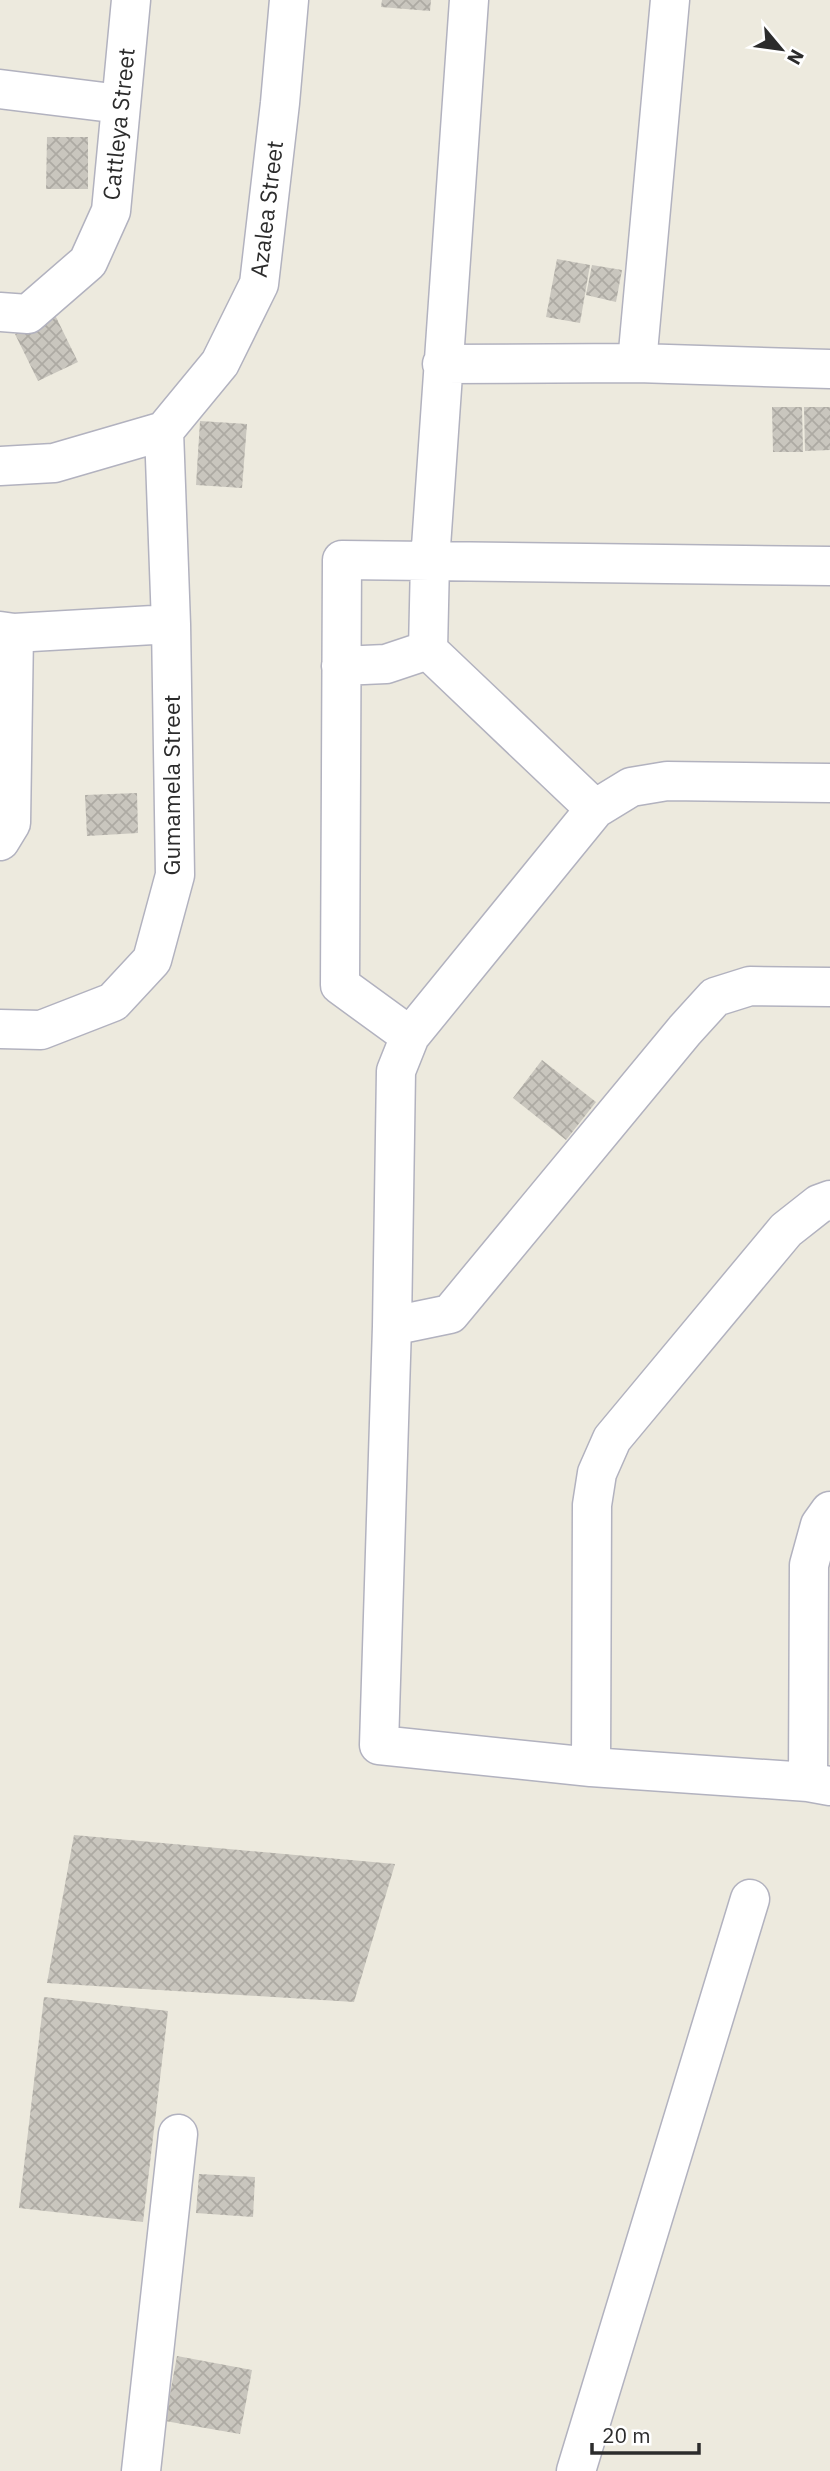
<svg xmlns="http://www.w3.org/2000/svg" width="830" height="2471" font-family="'IBM Plex Sans',sans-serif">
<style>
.building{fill:url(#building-cross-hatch)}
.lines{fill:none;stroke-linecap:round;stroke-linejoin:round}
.minor-casing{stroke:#b2b2bf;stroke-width:41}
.minor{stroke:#fff;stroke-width:38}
.labels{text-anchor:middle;stroke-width:5;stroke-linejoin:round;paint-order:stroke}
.street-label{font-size:23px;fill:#2c2c2c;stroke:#fff}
</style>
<defs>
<pattern id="building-cross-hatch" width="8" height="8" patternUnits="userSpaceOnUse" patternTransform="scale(1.75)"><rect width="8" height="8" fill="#c9c6be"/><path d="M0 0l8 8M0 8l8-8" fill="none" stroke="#adaaa3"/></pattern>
</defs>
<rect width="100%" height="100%" fill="#edeade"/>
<path class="building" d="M382 0H431L430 11 381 7Z
M47 137H88V189H46Z
M557 259 590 265 580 323 546 317Z
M592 265 622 270 616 302 586 295Z
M55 315 78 362 38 381 15 334Z
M772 407H802L803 452H773Z
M804 407H830V450L805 451Z
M200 421 247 424 242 488 196 485Z
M137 793 138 833 87 836 85 795Z
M542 1060 596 1102 566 1140 513 1098Z
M74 1835 395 1864 354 2002 47 1983Z
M44 1997 168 2011 143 2222 19 2208Z
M199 2174 255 2177 253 2217 196 2213Z
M177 2356 252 2370 240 2434 165 2421Z"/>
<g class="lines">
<g class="minor-casing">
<path id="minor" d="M469 0 430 561 830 566
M0 89 120 104
M0 312 28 314 88 262 111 211 131 0
M637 363 670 0
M442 364 637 363 830 369
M0 466 54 463 164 431 220 363 259 284 280 103 289 0
M0 631 14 633 171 624
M428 650 595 809
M341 666 386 664 428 650 430 561 342 560 340 985 410 1036
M830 783 667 781 631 787 595 809 410 1036 396 1071 392 1326 379 1745 591 1767 808 1782 830 1786
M0 841 11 823 14 633
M0 1029 41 1030 113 1002 152 960 175 875 171 624 164 431
M392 1326 450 1314 685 1030 715 997 750 986 830 987
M591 1767 592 1505 597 1473 612 1439 786 1230 819 1204 830 1200
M808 1782 809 1565 820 1525 830 1511
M141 2471 178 2134
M576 2471 750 1899"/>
</g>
<use href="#minor" class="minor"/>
</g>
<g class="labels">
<g class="street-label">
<text transform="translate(119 124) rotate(-84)" y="8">Cattleya Street</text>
<text transform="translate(267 209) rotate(-83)" y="8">Azalea Street</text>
<text transform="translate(172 785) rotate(-90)" y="8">Gumamela Street</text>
</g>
</g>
<g transform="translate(781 49) rotate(119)" stroke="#ffffff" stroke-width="5" paint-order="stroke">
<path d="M0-5L12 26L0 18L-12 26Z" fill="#2c2c2c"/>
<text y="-10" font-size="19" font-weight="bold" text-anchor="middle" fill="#2c2c2c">N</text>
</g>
<path d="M592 2443v10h107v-10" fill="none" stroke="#2c2c2c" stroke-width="3.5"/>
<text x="602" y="2443" font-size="21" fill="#2c2c2c" stroke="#ffffff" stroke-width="5" paint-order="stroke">20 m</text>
</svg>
